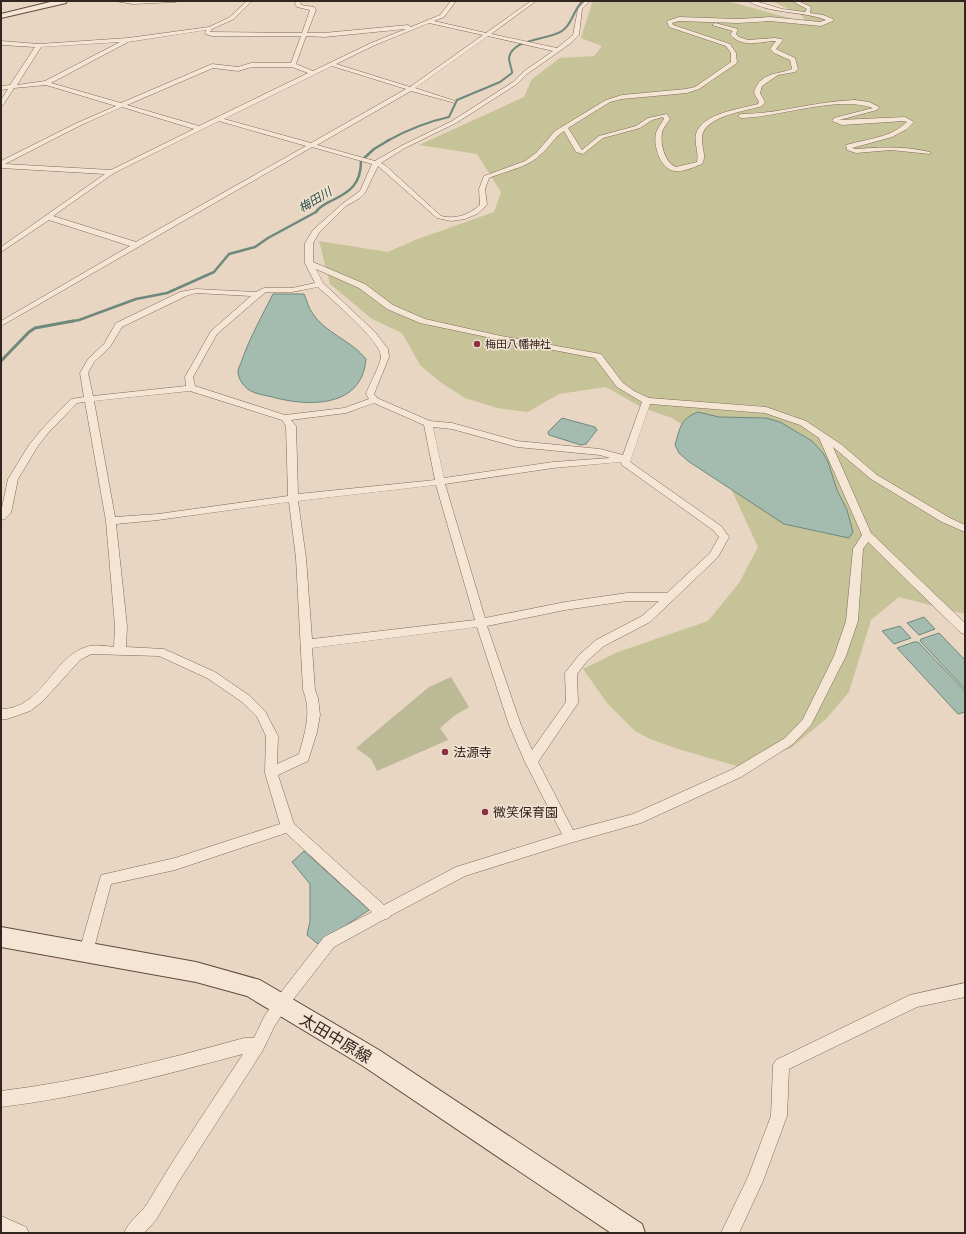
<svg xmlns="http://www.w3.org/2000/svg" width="966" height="1234" font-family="'Roboto Serif','Noto Sans JP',serif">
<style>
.green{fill:#c5c397}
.cemetery{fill:#bbb996}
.water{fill:#a4bcb0;stroke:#6c897c}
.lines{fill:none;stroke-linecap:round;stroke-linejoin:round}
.stream-far2{stroke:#6c897c;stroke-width:2}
.stream-far1{stroke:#6c897c;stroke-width:2.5}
.stream{stroke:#6c897c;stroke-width:3}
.street-casing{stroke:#81685b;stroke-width:1}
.secondary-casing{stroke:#624a3e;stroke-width:2}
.street{fill:#f5e5d4;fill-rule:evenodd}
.secondary{fill:#f5e5d4;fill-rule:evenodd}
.poi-dot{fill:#8a3141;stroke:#f1e2d1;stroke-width:1.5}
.labels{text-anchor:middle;stroke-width:3;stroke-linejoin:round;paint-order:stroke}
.far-poi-label{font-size:11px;fill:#32241e;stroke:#f1e2d1;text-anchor:start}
.far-water-label{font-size:12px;font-style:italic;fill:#2e5048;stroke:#f1e2d1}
.poi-label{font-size:13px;fill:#32241e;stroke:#f1e2d1;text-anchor:start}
.near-street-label{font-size:16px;fill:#32241e;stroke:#f1e2d1}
</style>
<rect width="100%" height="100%" fill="#e9d6c2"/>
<path class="green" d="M595 1H727L804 22 803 16 772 1H965V614L899 597 871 620 849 692 826 719 791 748 740 767 678 749 650 739 635 731 607 703 583 669 618 652 708 621 739 583 758 547 727 480 699 436 672 418 641 407 606 387 559 394 528 412 497 408 465 398 440 382 420 365 402 333 372 319 330 284 319 241 388 252 415 240 494 212 501 192 477 154 419 145 524 97 532 79 560 58 594 56 602 46 581 38 592 3Z"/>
<path class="cemetery" d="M451 677 469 707 454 716 440 728 448 740 377 771 371 759 356 748 429 687Z"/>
<path class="water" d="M273 294H304C307 301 309 309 313 314 324 332 352 341 366 359 362 408 309 407 272 397 265 395 255 394 249 390 243 386 238 378 238 372 238 368 241 364 242 360 250 337 262 316 273 294Z
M698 412 719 417 766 418 780 422 812 441 823 453 828 462 837 490 847 510 853 532 849 538 784 524 688 461 679 453 675 445C680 428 680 419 698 412Z
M562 418 595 427 597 430 586 444 581 445 549 435 548 432Z
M924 617 935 629 919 635 907 623Z
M900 626 911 638 894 644 882 631Z
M939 633 965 660V689L920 641 921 639Z
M914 642H918L965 691V712L958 714 897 648Z
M304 851 369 910 318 944 307 935 310 921V884L292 862Z"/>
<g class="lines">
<path class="stream-far2" d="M387 141C407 130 426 122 449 117L457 100 500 82 512 73C512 68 509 63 509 58 512 38 549 40 562 31 573 24 573 9 583 1"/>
<path class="stream-far1" d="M68 322 79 320 136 299 167 293 214 272 229 254 255 247 268 238 316 212C320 206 325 204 331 201 350 192 361 184 361 161L374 149 389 140"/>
<path class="stream" d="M1 361 29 332 35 328 73 321"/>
<g class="street-casing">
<path id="street" d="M115 1H178L176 2 133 4Z
M247 1H252L234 19 212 29 210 32 302 33 310 10 297 7 295 4 296 1H300L301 5 314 7 316 10 307 33H324L408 25 411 27 440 15 451 1H456L444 17 434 21 486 33 531 1H536L491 34 557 48 573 35 578 9 585 1H590L582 9 579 35 571 43 527 74 517 84 456 123 405 148 381 163 386 166 441 216C456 220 470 214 480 205L479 189 484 176 525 161 536 153 555 131 606 100 622 95 686 89 695 87 731 62V53L726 46 669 27 667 21 679 17 738 19 770 17 820 22 826 20C804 11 769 14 748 1H755L782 9 805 12 807 9 792 1H798L811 7 810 13 823 15 833 19V21L821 26 770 21 738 23 679 21 672 23 673 25 730 44 736 53 737 63 699 89 687 93 622 99 610 102 568 128 582 150 599 136 636 126 648 118 667 114 670 119C667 123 663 128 662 133 660 144 665 163 676 167L697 162C699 152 694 143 696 134 702 113 740 109 758 104L759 102 754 93C759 72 777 75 792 69L790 60 774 53 770 49 776 41C760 41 742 49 730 34L733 31 712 25 715 23 738 29 736 34 739 37 748 40 774 38 782 39 783 40 776 49 795 58 798 69 795 72 778 75 762 86 760 93 765 102 762 106C746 111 704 116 702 137 701 147 707 155 702 164 694 167 684 172 675 171 660 169 653 145 656 133 658 128 661 123 664 119L663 117 652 120 640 128 603 138 583 154 576 152 564 131C554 137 549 148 540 155 527 168 505 171 489 178L485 189 487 205 477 214 465 219 451 221 437 218 378 166 365 193 360 198 346 206 319 233 313 243V262L365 284 393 305 425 319 501 336 601 354 623 383 634 391 649 398 766 407 806 421 842 445 877 475 950 518 965 525V532L942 522 871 479 833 447 871 533 965 623V634L961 633 868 542 863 549 858 621 846 656 811 725 793 744 741 777 641 823 570 843 465 876 390 916 389 918 383 920 334 947 285 1010 274 1027 263 1050 179 1181 156 1220 144 1233H124C129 1221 140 1214 147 1204 177 1153 211 1103 243 1054 163 1075 84 1097 1 1107V1091C84 1081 164 1060 244 1038H254L264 1017 275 1000 324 937 372 912 286 833 175 870 111 884 93 952 91 957 86 959 81 957 79 952 101 875 175 858 280 824 265 773 266 736 257 717 242 702 207 678 159 656 91 654 80 660 43 701 30 711 7 719H1V709C42 709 52 658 86 647 95 644 106 646 114 647L115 626 106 521 85 402 77 403 48 433 38 446 18 479 11 513 5 519 1 520V512L8 479 29 445 42 429 71 399 84 397 80 373 88 359 104 344 116 323 180 292 196 289 256 292 264 288H292L315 283 305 263V243L313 230 342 204 360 191 372 164 312 147 1 326V321L130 246 49 220 1 252V247L105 174 1 168V161L77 123 116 106 46 85 14 88 3 105 1 106V100L8 89 1 90V86L10 85 35 47 1 45V41L39 44 128 38 209 27 230 17ZM429 23 483 35 410 87 336 64 375 45ZM406 29 371 43 313 71 296 64 306 36 324 37ZM206 30 205 34 212 36H301L291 63H251L238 67 212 64 121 103 51 83 128 42ZM488 36 553 51 523 72 513 82 452 121 401 146 375 161 317 145 411 91 455 103V101L415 88ZM120 42 45 81 17 85 41 47ZM332 66 406 89 311 143 224 119ZM252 67H292L308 73 199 126 127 105 213 68 238 71ZM122 107 194 129 111 170 5 164 81 125ZM219 121 306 146 136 242 53 216 114 173ZM316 269 359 288 387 309 420 323 501 340 595 358 617 387 642 402 623 455 600 449 517 441 452 423 430 421 377 398 374 394 389 357 388 349 375 332 323 283ZM318 287C330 298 383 343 381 357 380 366 369 385 366 394L369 399 344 408 285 415 195 386 193 377 217 334 261 296 266 292H292ZM196 293 251 296 211 331 185 377 186 386 93 396 88 373 94 362 110 347 122 327 186 296ZM190 391 282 420 286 426 288 496 158 514 115 517 94 401ZM374 403 424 425 435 480 298 494 296 426 291 420 346 413ZM650 404 765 413 800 425 819 438 862 535 853 549 846 621 834 656 803 719 785 738 733 769 633 814 573 830 538 762 578 703 577 674 587 661 604 646 650 622 718 557 729 537 721 526 630 462ZM433 427 452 429 517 447 600 455 610 458 553 462 444 478ZM621 462 622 465 713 530 719 537 710 553 667 593H627L565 602 485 618 445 484 553 468ZM436 485 475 620 312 639 306 558 298 501ZM289 502 296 558 303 690C312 712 305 732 299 754L277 764 278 736 265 711 250 696 215 672 164 649 126 647 127 626 116 524 158 520ZM627 601H659L642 616 596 640 579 655 565 673 566 702 532 750 521 725 487 626 565 610ZM477 627 509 725 525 762 562 834 456 867 384 905 294 824 278 775 308 761 317 732 320 715 318 698 315 690 312 648Z
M855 100 869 102 879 107 877 110 839 120 905 117 914 122 907 129 892 137 852 148 856 149C882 147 905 146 930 152V154L891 150 856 153 847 150 846 145C866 139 891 138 907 122L904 121 842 125 832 121 834 118 873 108C839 95 779 117 741 118L738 116 741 114C779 114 816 101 855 100Z
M965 983V997L917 1007 789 1069 787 1116 763 1181 739 1233H721L748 1177 771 1116 773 1065 776 1060 910 995Z
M1 1216 26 1227 29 1233H1Z"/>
</g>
<g class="secondary-casing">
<path id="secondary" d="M54 1H67L66 3 1 18V14Z
M1 927 196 962 260 980 379 1050 642 1224 645 1233H611L363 1066 247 996 196 982 1 947Z"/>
</g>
<use href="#street" class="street"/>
<use href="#secondary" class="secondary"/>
</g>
<g class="poi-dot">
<circle cx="477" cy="344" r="4"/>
<circle cx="445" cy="752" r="4"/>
<circle cx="485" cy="812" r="4"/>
</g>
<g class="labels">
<g class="far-poi-label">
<text x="485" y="348">梅田八幡神社</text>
</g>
<g class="far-water-label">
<text transform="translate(315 200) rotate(-31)" y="4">梅田川</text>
</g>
<g class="poi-label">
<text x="453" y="757">法源寺</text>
<text x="493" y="817">微笑保育園</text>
</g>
<g class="near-street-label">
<text transform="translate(336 1038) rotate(31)" y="6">太田中原線</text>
</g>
</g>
<rect width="966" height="1234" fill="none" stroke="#32241e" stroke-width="4"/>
</svg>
